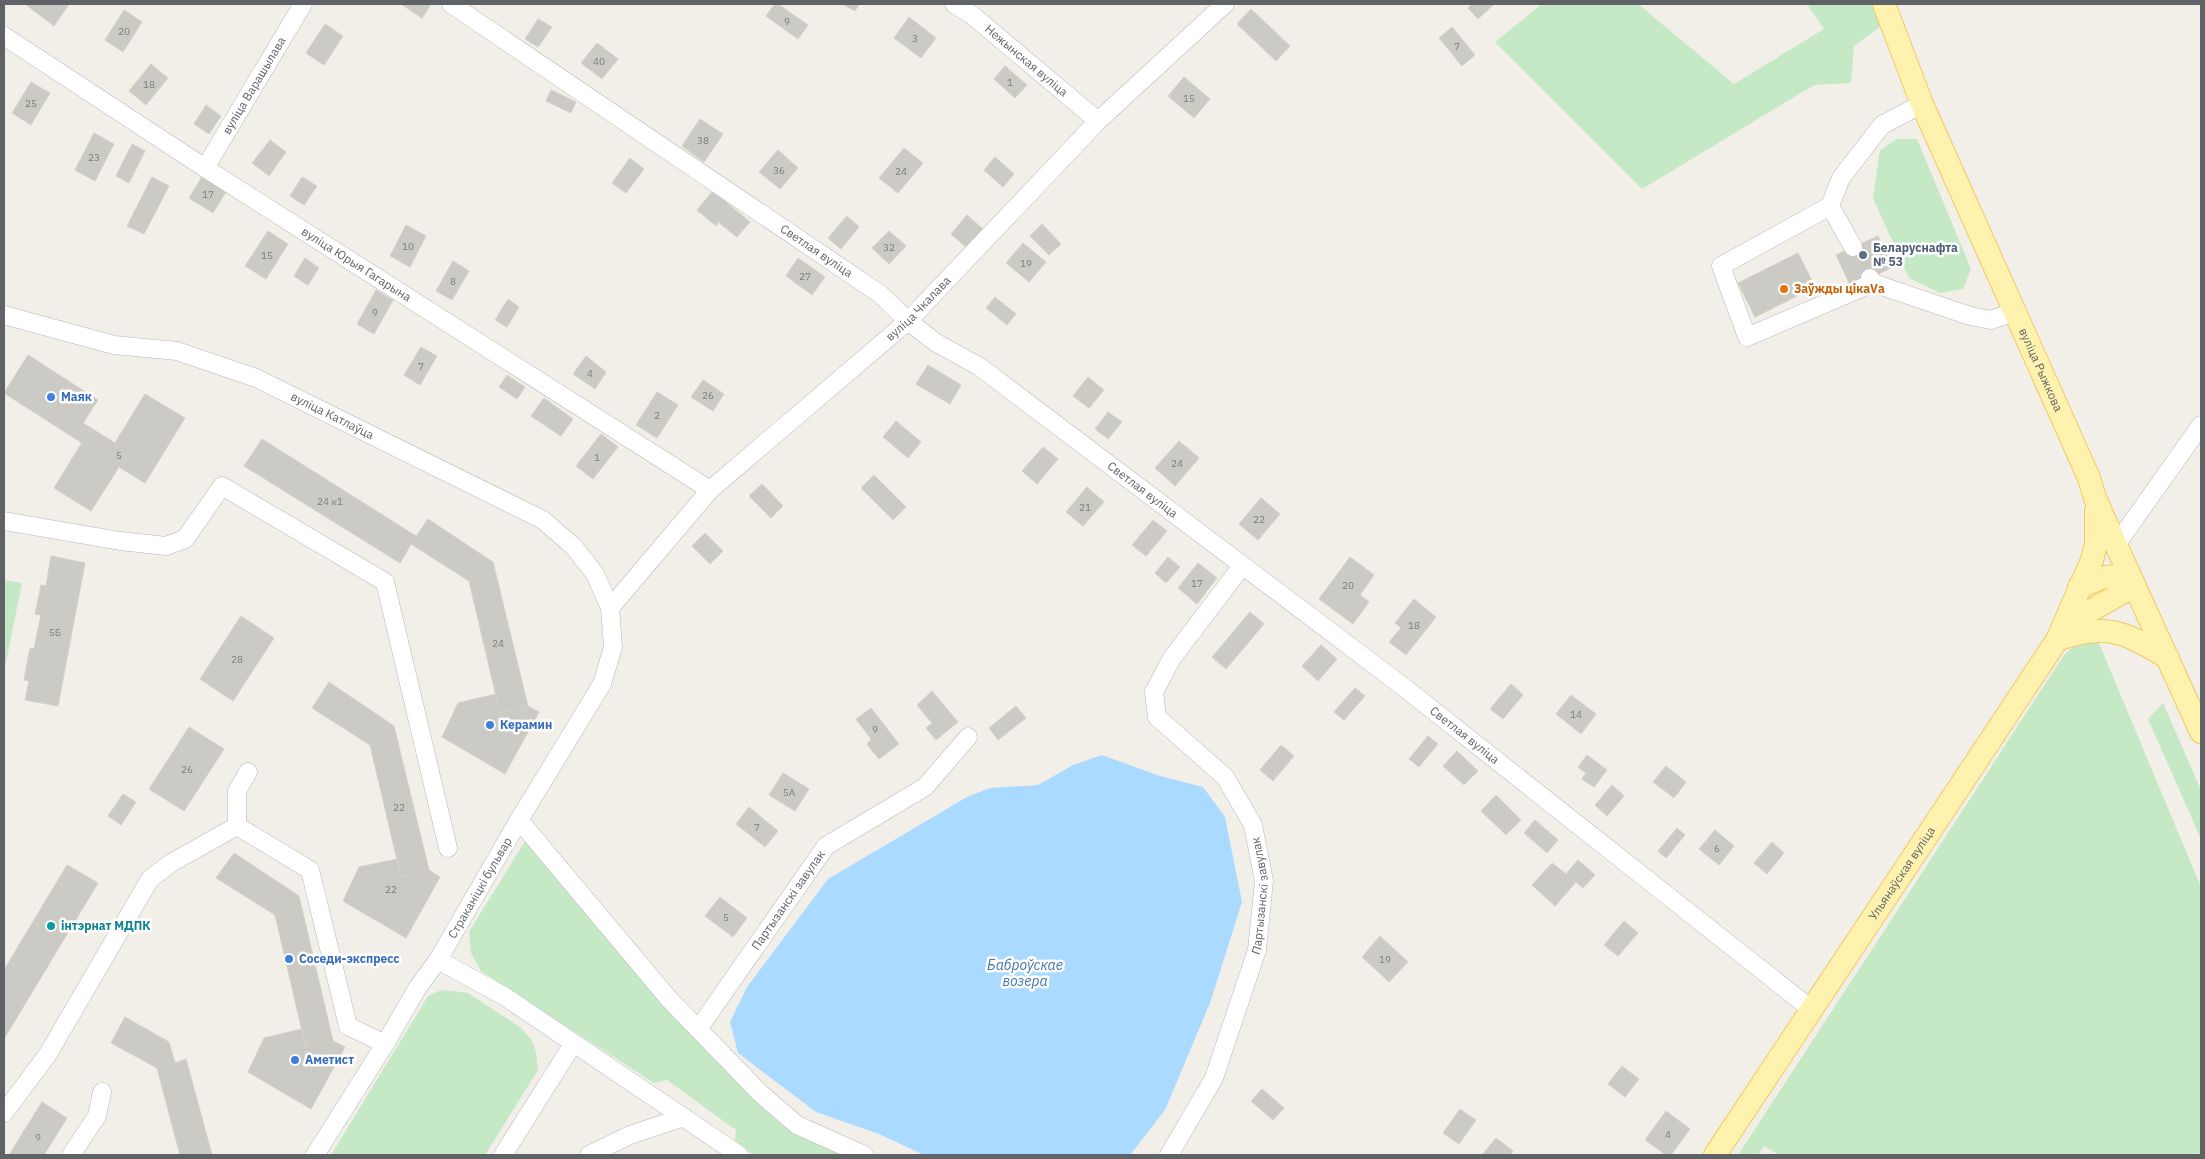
<svg xmlns="http://www.w3.org/2000/svg" width="2205" height="1159" font-family="'IBM Plex Sans',sans-serif">
<style>
.green{fill:#c5e8c5}
.water{fill:#aadaff}
.building{fill:#cccac5;stroke:#d6d1c6}
.lines{fill:none;stroke-linecap:round;stroke-linejoin:round}
.minor-tunnel{stroke:#ccccc8;stroke-width:18;stroke-dasharray:18 9;stroke-linecap:butt}
.minor-casing{stroke:#b5b8bc;stroke-width:19}
.major-casing{stroke:#f2c960;stroke-width:24}
.minor{stroke:#fff;stroke-width:18}
.major{stroke:#fff2af;stroke-width:22}
.service-dot{fill:#5c6f8a;stroke:#fff;stroke-width:2}
.food-dot{fill:#e8710a;stroke:#fff;stroke-width:2}
.shop-dot{fill:#3f7fe0;stroke:#fff;stroke-width:2}
.culture-dot{fill:#0f9aa8;stroke:#fff;stroke-width:2}
.labels{text-anchor:middle;stroke-width:5;stroke-linejoin:round;paint-order:stroke}
.number-label{font-size:10px;fill:#7a7d7f}
.street-label{font-size:12px;fill:#5f6368;stroke:#fff}
.service-label{font-size:12px;font-weight:bold;fill:#4e5e75;stroke:#fff;text-anchor:start}
.food-label{font-size:12px;font-weight:bold;fill:#c56008;stroke:#fff;text-anchor:start}
.shop-label{font-size:12px;font-weight:bold;fill:#366cbe;stroke:#fff;text-anchor:start}
.culture-label{font-size:12px;font-weight:bold;fill:#0d838f;stroke:#fff;text-anchor:start}
.water-label{font-size:14px;font-style:italic;fill:#4174aa;stroke:#fff}
</style>
<rect width="100%" height="100%" fill="#f1efe8"/>
<path class="green" d="M1542 4H1638L1734 84 1824 29 1807 4H1871L1881 26 1854 46 1851 83 1814 85 1642 189 1495 42Z
M1897 139H1917L1971 269 1963 289 1940 293 1909 278 1873 198 1880 150Z
M4 580 22 583 5 667 4 666Z
M2098 641 2201 887V1153L2191 1155H1779L1764 1146 1758 1155H1738L2064 655 2074 646Z
M2163 703 2201 790V839L2148 719Z
M525 841 670 1012 794 1133 844 1155H754L735 1142 736 1130 667 1080 654 1083 481 971 471 953 469 932Z
M441 990 468 993 520 1027 531 1039 536 1052 538 1070 485 1155H331L428 996Z"/>
<path class="water" d="M1102 755 1160 776 1203 787 1225 817 1242 902 1210 1003 1165 1110 1130 1155H924L879 1134 816 1112 738 1053 730 1022 747 987 828 879 967 797 990 788 1038 785 1073 765Z"/>
<path class="building" d="M25 4H69L54 26Z
M401 4H431L422 18Z
M775 4H778L808 25 798 39 766 16Z
M842 4H859L855 11Z
M1472 4H1494L1478 19 1468 8Z
M1251 9 1290 46 1276 61 1237 24Z
M124 10 142 22 123 52 105 40Z
M909 17 936 38 921 58 894 38Z
M538 19 552 27 538 47 525 39Z
M325 24 343 36 324 65 306 53Z
M1452 27 1475 55 1462 66 1439 38Z
M597 43 618 59 602 79 581 63Z
M151 64 168 78 146 105 129 91Z
M1005 66 1027 85 1015 98 994 79Z
M1184 77 1210 99 1194 118 1168 96Z
M31 82 50 93 31 125 12 113Z
M551 90 576 102 571 113 546 101Z
M206 105 221 116 209 134 194 124Z
M700 119 723 134 704 162 682 146Z
M94 133 114 144 95 181 75 170Z
M270 140 286 152 269 176 252 163Z
M132 144 145 151 129 183 116 176Z
M904 148 923 163 898 193 879 178Z
M778 150 798 168 780 189 759 172Z
M995 157 1014 174 1003 187 984 170Z
M630 158 644 169 626 193 612 183Z
M203 175 227 190 213 213 189 198Z
M152 177 169 186 144 234 127 226Z
M302 177 317 186 304 205 290 196Z
M713 191 750 222 737 237 718 222 716 226 697 210Z
M967 215 983 229 967 248 951 234Z
M847 216 859 227 841 249 828 238Z
M1042 224 1061 244 1049 255 1030 236Z
M406 225 426 236 410 267 390 256Z
M268 231 288 244 266 279 245 266Z
M889 231 906 246 889 264 872 248Z
M1878 236 1893 267 1851 287 1836 255Z
M1023 243 1046 262 1029 282 1006 263Z
M1798 253 1815 287 1755 317 1738 283Z
M305 258 319 268 308 285 294 276Z
M798 258 825 277 812 295 786 276Z
M453 261 469 271 452 300 436 291Z
M376 290 393 300 374 334 357 324Z
M995 297 1016 314 1007 325 986 308Z
M508 299 519 307 507 327 495 320Z
M421 347 437 356 420 385 404 375Z
M28 355 98 400 83 423 91 428 82 443 4 393Z
M586 356 606 372 595 389 573 374Z
M928 365 961 385 950 404 916 384Z
M507 375 525 387 517 399 499 387Z
M1088 377 1104 390 1089 408 1073 396Z
M703 380 724 394 713 411 691 397Z
M657 392 678 405 657 438 636 425Z
M145 394 185 418 145 483 119 467 91 511 54 488 91 428 115 443Z
M544 398 573 419 561 436 531 416Z
M1108 412 1122 422 1108 439 1095 429Z
M896 421 921 442 908 458 883 437Z
M601 434 618 447 593 479 576 466Z
M262 439 416 536 400 563 244 466Z
M1179 441 1199 458 1175 486 1155 468Z
M1043 447 1058 459 1037 484 1022 471Z
M874 475 906 507 893 520 861 488Z
M762 484 783 506 771 518 749 496Z
M1087 487 1104 502 1083 526 1066 512Z
M1261 498 1280 514 1258 540 1239 524Z
M428 519 493 562 528 706 500 713 469 581 411 544Z
M1153 520 1167 531 1146 556 1132 545Z
M705 533 723 551 710 564 692 546Z
M51 556 85 563 58 706 25 700 29 681 24 680 30 648 34 649 41 615 35 614 41 585 46 586Z
M1168 557 1180 567 1166 583 1155 573Z
M1350 557 1374 575 1360 595 1369 602 1353 624 1319 599Z
M1198 563 1217 578 1197 604 1178 588Z
M1414 599 1436 617 1406 655 1389 642 1401 628 1395 623Z
M1250 612 1264 624 1226 669 1212 657Z
M241 616 274 638 233 701 200 679Z
M1321 645 1337 659 1318 681 1302 666Z
M329 682 394 726 429 870 401 877 370 745 312 708Z
M1511 684 1523 695 1503 719 1490 709Z
M1355 688 1365 696 1344 720 1334 712Z
M932 691 958 722 936 740 926 728 932 723 917 705Z
M496 694 500 713 528 706 539 712 505 774 442 737 458 703Z
M1571 695 1596 714 1581 734 1556 714Z
M1016 706 1026 718 998 740 989 728Z
M871 708 899 744 879 759 867 744 871 739 856 719Z
M189 727 224 749 184 811 149 789Z
M1428 736 1438 744 1419 767 1409 759Z
M1281 745 1294 756 1273 781 1260 770Z
M1457 751 1478 771 1464 785 1443 766Z
M1587 755 1607 770 1594 787 1582 779 1586 773 1578 767Z
M1666 766 1686 782 1674 798 1653 782Z
M783 773 809 789 795 811 769 795Z
M1612 785 1624 796 1607 816 1595 805Z
M123 794 136 802 121 825 108 816Z
M1496 795 1521 820 1506 835 1481 811Z
M749 807 778 831 765 847 736 824Z
M1535 820 1558 840 1547 853 1524 833Z
M1677 828 1685 835 1666 858 1658 851Z
M1715 830 1734 846 1719 865 1699 849Z
M1772 842 1784 853 1767 874 1754 863Z
M234 853 299 896 333 1041 306 1048 275 915 216 878Z
M397 859 401 877 429 870 440 877 406 938 343 901 359 867Z
M1578 860 1595 875 1583 888 1566 874Z
M1552 863 1576 882 1555 906 1532 885Z
M67 865 98 883 4 1039V970Z
M720 897 747 918 733 937 705 916Z
M1624 921 1638 933 1618 956 1604 945Z
M1380 936 1408 962 1389 982 1362 957Z
M125 1017 169 1042 175 1063 186 1059 212 1155H180L157 1068 111 1043Z
M302 1029 306 1048 333 1041 345 1047 311 1109 248 1072 264 1038Z
M1622 1066 1639 1079 1625 1097 1608 1084Z
M1262 1089 1284 1108 1273 1120 1251 1101Z
M42 1102 67 1118 44 1155H9Z
M1460 1109 1476 1120 1459 1144 1443 1133Z
M1666 1111 1690 1129 1671 1155H1666L1645 1140Z
M1496 1138 1513 1151 1510 1155H1482Z"/>
<g class="lines">
<path class="minor-tunnel" d="M1853 247 1870 278"/>
<g class="minor-casing">
<g id="minor">
<path id="s1" d="M451 4 880 294 908 321 935 342 980 367 1401 685 1811 1009"/>
<path id="s2" d="M954 4 972 15 1098 121"/>
<path id="s3" d="M4 36 205 168 710 490"/>
<path id="s4" d="M205 168 303 4"/>
<path d="M1830 206 1721 266 1747 337 1873 283"/>
<path d="M1853 247 1830 206 1841 178 1882 125 1922 104"/>
<path d="M1870 278 1873 283 1970 316 1991 320 2014 312"/>
<path id="s5" d="M4 315 114 345 177 351 256 378 543 520 574 547 595 574 610 608 613 647 602 684 519 820 438 960 418 987 385 1044 315 1155"/>
<path d="M4 521 120 541 166 546 185 539 222 486 385 582 448 848"/>
<path d="M2116 545 2201 425"/>
<path id="s6" d="M610 608 710 490 908 321 1098 121 1225 4"/>
<path d="M519 820 669 999 760 1093 797 1125 864 1155"/>
<path d="M237 826 310 870 348 1026 385 1044"/>
<path d="M438 960 504 996 739 1155"/>
<path id="s7" d="M699 1028 826 846 925 787 968 737"/>
<path d="M4 1113 48 1054 150 879 171 863 237 826V791L248 772"/>
<path d="M71 1155 97 1116 102 1092"/>
<path d="M503 1155 573 1044"/>
<path d="M589 1155 630 1135 684 1117"/>
<path id="s8" d="M1169 1155 1214 1078 1257 950 1264 881 1253 825 1225 777 1157 717 1154 692 1172 658 1242 566"/>
</g>
</g>
<g class="major-casing">
<g id="major">
<path id="s9" d="M1884 4 1922 104 2089 478 2095 498 2116 545 2201 732"/>
<path d="M2079 587C2105 577 2108 570 2134 586"/>
<path d="M2061 636 2090 611 2134 586"/>
<path d="M2057 640C2106 622 2125 632 2168 658"/>
<path id="s10" d="M1715 1155 2057 640 2092 560 2096 544V511"/>
</g>
</g>
<use href="#minor" class="minor"/>
<use href="#major" class="major"/>
</g>
<circle class="service-dot" cx="1863" cy="255" r="5"/>
<circle class="food-dot" cx="1784" cy="289" r="5"/>
<g class="shop-dot">
<circle cx="51" cy="397" r="5"/>
<circle cx="490" cy="725" r="5"/>
<circle cx="289" cy="959" r="5"/>
<circle cx="295" cy="1060" r="5"/>
</g>
<circle class="culture-dot" cx="51" cy="926" r="5"/>
<g class="labels">
<g class="number-label">
<text x="787" y="25">9</text>
<text x="124" y="35">20</text>
<text x="915" y="42">3</text>
<text x="1457" y="50">7</text>
<text x="599" y="65">40</text>
<text x="1010" y="86">1</text>
<text x="149" y="88">18</text>
<text x="1189" y="102">15</text>
<text x="31" y="107">25</text>
<text x="703" y="144">38</text>
<text x="94" y="161">23</text>
<text x="779" y="174">36</text>
<text x="901" y="175">24</text>
<text x="208" y="198">17</text>
<text x="408" y="250">10</text>
<text x="889" y="251">32</text>
<text x="267" y="259">15</text>
<text x="1026" y="267">19</text>
<text x="805" y="280">27</text>
<text x="453" y="285">8</text>
<text x="375" y="316">9</text>
<text x="421" y="370">7</text>
<text x="590" y="377">4</text>
<text x="708" y="399">26</text>
<text x="657" y="419">2</text>
<text x="119" y="459">5</text>
<text x="597" y="461">1</text>
<text x="1177" y="467">24</text>
<text x="330" y="505">24 к1</text>
<text x="1085" y="511">21</text>
<text x="1259" y="523">22</text>
<text x="1197" y="587">17</text>
<text x="1348" y="589">20</text>
<text x="1414" y="629">18</text>
<text x="55" y="636">5Б</text>
<text x="498" y="647">24</text>
<text x="237" y="663">28</text>
<text x="1576" y="718">14</text>
<text x="875" y="733">9</text>
<text x="187" y="773">26</text>
<text x="789" y="796">5А</text>
<text x="399" y="811">22</text>
<text x="757" y="831">7</text>
<text x="1717" y="852">6</text>
<text x="391" y="893">22</text>
<text x="726" y="921">5</text>
<text x="1385" y="963">19</text>
<text x="1668" y="1138">4</text>
<text x="38" y="1141">9</text>
</g>
<g class="street-label">
<text dy="4" stroke="none"><textPath href="#s2" startOffset="92">Нежынская вуліца</textPath></text>
<text dy="4" stroke="none"><textPath href="#s4" startOffset="96">вуліца Варашылава</textPath></text>
<text dy="4" stroke="none"><textPath href="#s1" startOffset="441">Светлая вуліца</textPath></text>
<text dy="4" stroke="none"><textPath href="#s3" startOffset="420">вуліца Юрыя Гагарына</textPath></text>
<text dy="4" stroke="none"><textPath href="#s6" startOffset="431">вуліца Чкалава</textPath></text>
<text dy="4" stroke="none"><textPath href="#s9" startOffset="398">вуліца Рыжкова</textPath></text>
<text dy="4" stroke="none"><textPath href="#s5" startOffset="346">вуліца Катлаўца</textPath></text>
<text dy="4" stroke="none"><textPath href="#s1" startOffset="846">Светлая вуліца</textPath></text>
<text dy="4" stroke="none"><textPath href="#s1" startOffset="1251">Светлая вуліца</textPath></text>
<text dy="4" stroke="none"><textPath href="#s10" startOffset="338">Ульянаўская вуліца</textPath></text>
<text transform="translate(480 888) rotate(-60)" y="4">Страканіцкі бульвар</text>
<text dy="4" stroke="none"><textPath href="#s8" startOffset="279">Партызанскі завулак</textPath></text>
<text dy="4" stroke="none"><textPath href="#s7" startOffset="156">Партызанскі завулак</textPath></text>
</g>
<g class="service-label">
<text x="1873" y="252">Беларуснафта<tspan x="1873" dy="14">№ 53</tspan></text>
</g>
<g class="food-label">
<text x="1794" y="293">Заўжды цікаVа</text>
</g>
<g class="shop-label">
<text x="61" y="401">Маяк</text>
<text x="500" y="729">Керамин</text>
<text x="299" y="963">Соседи-экспресс</text>
<text x="305" y="1064">Аметист</text>
</g>
<g class="culture-label">
<text x="61" y="930">інтэрнат МДПК</text>
</g>
<g class="water-label">
<text x="1025" y="970">Баброўскае<tspan x="1025" dy="16">возера</tspan></text>
</g>
</g>
<rect width="2205" height="1159" fill="none" stroke="#5f6368" stroke-width="10"/>
</svg>
